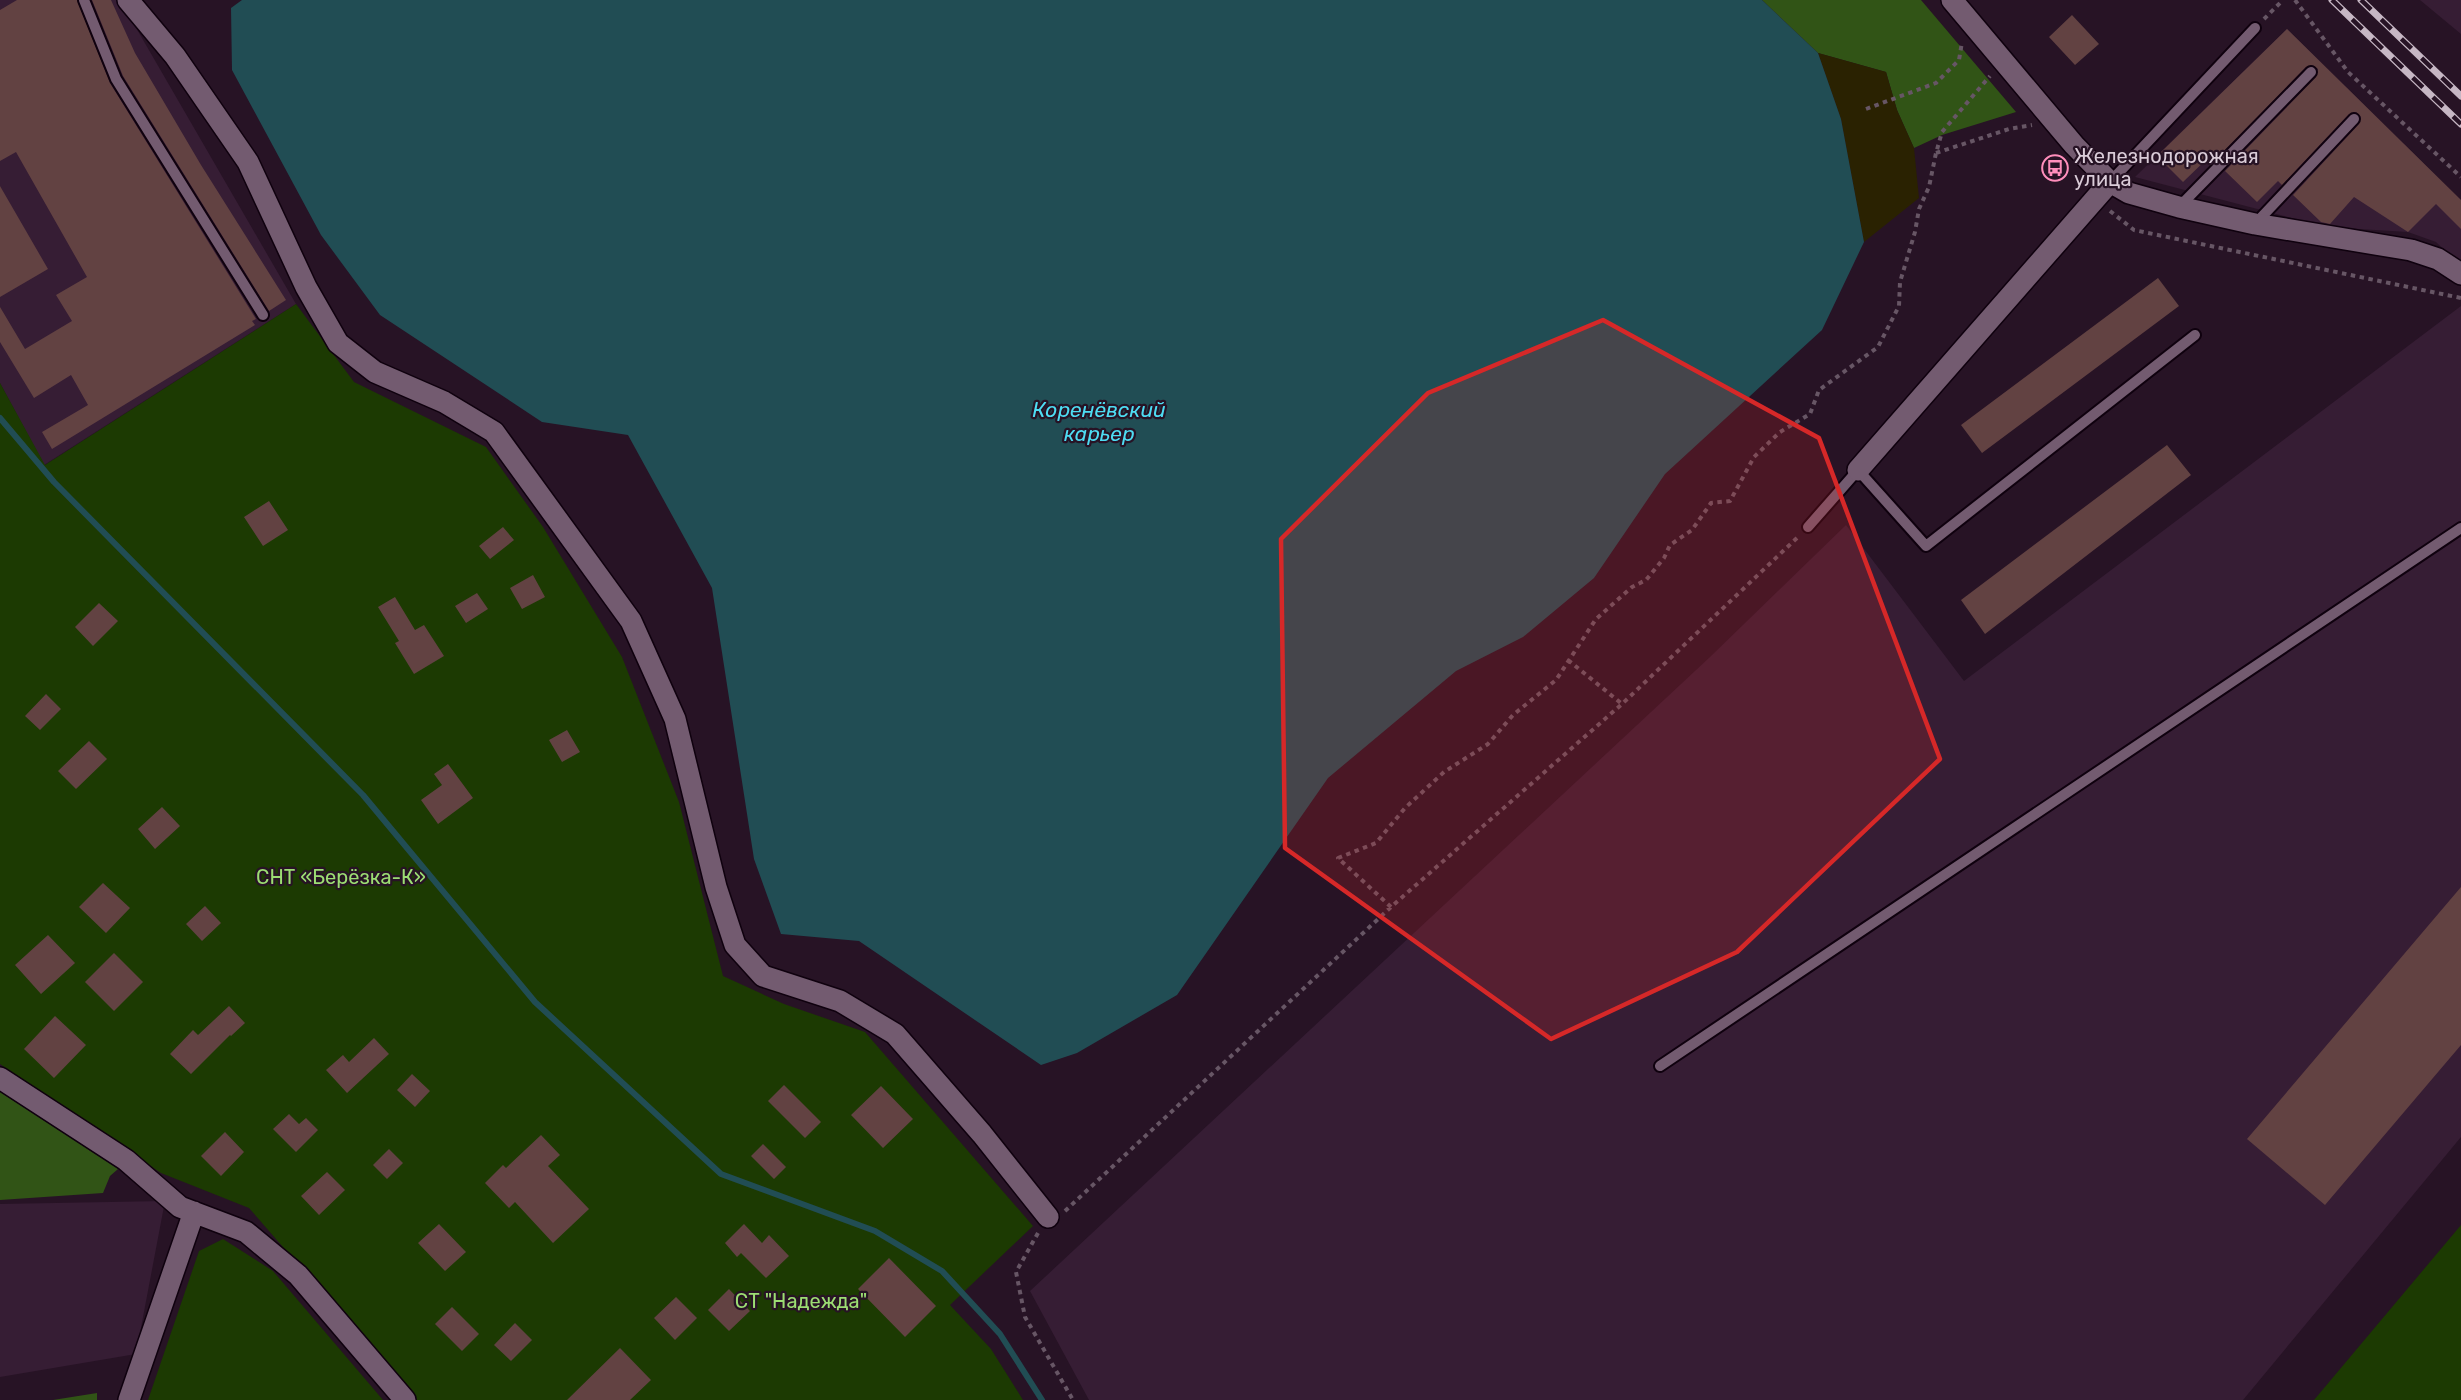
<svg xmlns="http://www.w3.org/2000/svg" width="2461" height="1400" font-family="Rubik,sans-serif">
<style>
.built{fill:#361d34}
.green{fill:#1c3a02}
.forest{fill:#315416}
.sand{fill:#2a2201}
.water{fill:#214d54}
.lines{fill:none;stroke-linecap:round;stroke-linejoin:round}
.stream{stroke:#214d54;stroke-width:6}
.building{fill:#624242}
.service-casing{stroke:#0f010e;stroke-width:14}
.minor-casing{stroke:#0f010e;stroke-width:24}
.path{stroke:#675665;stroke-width:4;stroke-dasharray:4.5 4.5;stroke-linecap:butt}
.service{stroke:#735b70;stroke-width:10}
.minor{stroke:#735b70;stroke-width:21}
.rail-casing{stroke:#c6b7c4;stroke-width:7}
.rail{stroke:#271325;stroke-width:4.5;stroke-dasharray:14;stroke-linecap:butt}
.marked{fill:#d62828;fill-opacity:0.2;stroke:#d62828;stroke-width:4.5;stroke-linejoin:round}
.labels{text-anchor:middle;stroke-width:4.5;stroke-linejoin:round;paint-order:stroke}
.poi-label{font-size:20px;fill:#daccd8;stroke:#271325;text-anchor:start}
.park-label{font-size:20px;fill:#9cdd73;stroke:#271325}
.water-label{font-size:21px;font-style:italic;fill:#4edcf2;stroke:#271325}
</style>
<rect width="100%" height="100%" fill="#271325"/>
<path class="built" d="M0 0H118L124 7 296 304 44 465 0 383Z
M2420 0H2461V34Z
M2287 29 2461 200V266L2436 242 2408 232 2326 227 2135 177Z
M2461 306V1137L2243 1400H1089L1030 1291 1710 657 1846 525 1964 681Z
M165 1201 136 1354 0 1377V1204Z"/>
<path class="green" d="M296 304 354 382 486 447 543 527 622 657 679 802 723 976 784 1004 865 1032 1033 1226 950 1305 991 1349 1023 1400H416L249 1208 161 1173 0 1064V383L45 465Z
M2461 1225V1400H2314Z
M223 1239 273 1271 383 1400H148L199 1251Z"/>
<path class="forest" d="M1762 0H1921L2016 112 1942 135 1914 148 1897 110 1886 72 1818 53Z
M0 1092 118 1169 110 1176 103 1193 0 1200Z
M97 1393V1400H53Z"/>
<path class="sand" d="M1818 53 1886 72 1897 110 1914 148 1919 198 1864 242 1841 119Z"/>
<path class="water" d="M242 0H1762L1818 53 1841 119 1864 242 1822 330 1665 474 1594 578 1523 637 1456 671 1328 778 1177 995 1077 1053 1041 1065 859 941 781 934 754 859 712 588 628 435 542 422 380 315 321 235 232 70 231 8Z"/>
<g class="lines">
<path class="stream" d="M0 418 54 482 363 795 535 1002 721 1174 875 1231 942 1271 1000 1334 1042 1400"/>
</g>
<path class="building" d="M17 0H77L110 83 256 319 252 321 255 325 52 449 42 432 88 405 71 375 34 398 0 342V307L25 349 72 321 56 295 87 277 16 152 0 161V10Z
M92 0H111L135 53 201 165 286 300 269 311 123 76Z
M2072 15 2099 44 2075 65 2049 37Z
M2287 29 2461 200V229L2436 204 2408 232 2354 197 2330 224 2321 222 2293 195 2359 124 2361 117 2356 112 2349 114 2282 185 2278 181 2257 202 2225 171 2316 77 2318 69 2312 65 2306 67 2214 161 2210 156 2183 182 2157 156Z
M0 186 48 269 0 297Z
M2158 278 2179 306 1982 453 1961 425Z
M2167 445 2191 475 1985 634 1961 600Z
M269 501 288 530 263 546 244 517Z
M503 527 514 540 490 559 479 546Z
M533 575 545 597 522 609 510 588Z
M477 593 488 609 466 623 455 606Z
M395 597 415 630 424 625 444 656 414 674 395 643 399 641 378 607Z
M99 603 118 621 93 646 75 627Z
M46 694 61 709 40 730 25 716Z
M567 730 580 752 562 762 549 740Z
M89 741 107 759 76 789 58 771Z
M448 764 473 798 438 824 421 800 442 785 434 774Z
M162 807 180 826 155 849 138 829Z
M103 883 130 908 106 933 79 907Z
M2461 887V1045L2325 1205 2247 1139Z
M205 906 221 923 202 941 186 924Z
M48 935 75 963 41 994 15 965Z
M114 953 143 982 114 1011 85 982Z
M229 1006 245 1023 231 1036 230 1035 191 1074 170 1054 193 1030 198 1035Z
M55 1016 86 1045 54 1078 24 1049Z
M374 1038 389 1054 347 1093 326 1070 343 1055 349 1062Z
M412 1074 430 1091 415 1107 397 1090Z
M784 1085 821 1122 805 1138 768 1101Z
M881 1086 913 1119 883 1148 851 1115Z
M289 1114 299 1124 306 1118 318 1130 296 1152 273 1129Z
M225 1132 244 1152 221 1176 201 1156Z
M541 1135 560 1155 548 1166 589 1209 553 1243 515 1202 509 1208 485 1183 503 1165 506 1168Z
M763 1144 786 1167 774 1179 751 1156Z
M389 1149 403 1163 387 1179 373 1165Z
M327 1172 345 1190 319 1215 301 1196Z
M439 1224 466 1252 445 1271 418 1243Z
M744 1224 762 1243 769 1235 789 1256 766 1278 741 1253 737 1257 725 1243Z
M889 1258 936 1306 905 1337 858 1289Z
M729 1289 750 1311 729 1331 708 1310Z
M676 1297 697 1318 675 1340 654 1318Z
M452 1307 479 1334 462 1351 435 1324Z
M515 1323 532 1340 511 1361 494 1345Z
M620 1348 651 1380 630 1400H567Z"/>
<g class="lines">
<g class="service-casing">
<path id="service" d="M84 0 116 79 263 315
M2110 182 2255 28
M2179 207 2311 72
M2255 224 2354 119
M1808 527 1858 470 1926 546 2195 335
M1660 1066 2461 528"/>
</g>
<g class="minor-casing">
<path id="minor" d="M128 0 175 56 248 162 306 287 338 343 375 372 444 402 494 432 631 621 675 719 716 887 735 945 763 976 840 1001 895 1034 982 1134 1048 1217
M1952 0 2074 145 2110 182 2129 193 2179 207 2255 224 2411 250 2438 259 2461 274
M1858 470 2110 182
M0 1078 126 1160 180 1207 246 1232 298 1275 405 1400
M129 1400 194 1212"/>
</g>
<path class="path" d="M2295 0 2348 72 2461 177
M2264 19 2283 0
M1866 109 1936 83 1959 60 1962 42
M1936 153 2009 129 2032 125
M2110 211 2134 230 2461 298
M1568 660 1622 704
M1391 907 1338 858 1376 843 1405 808 1444 772 1488 744 1513 715 1556 680 1596 619 1632 587 1646 580 1664 558 1670 545 1692 530 1711 503 1730 501 1754 457 1780 432 1810 414 1819 390 1878 347 1899 306 1900 282 1915 232 1919 209 1929 187 1936 153 1942 132 1990 76
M1065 1211 1391 907 1622 704 1799 536
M1038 1233 1016 1272 1025 1317 1073 1400"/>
<use href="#service" class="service"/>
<use href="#minor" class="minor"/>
<g class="rail-casing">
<path id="rail" d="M2332 0 2461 124
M2361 0 2461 96"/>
</g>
<use href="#rail" class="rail"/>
</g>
<path class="marked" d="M1603 320 1819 438 1940 759 1737 952 1551 1039 1285 848 1281 539 1428 393Z"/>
<defs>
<g id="bus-ring" transform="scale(1.35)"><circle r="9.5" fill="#271325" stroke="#ff8ebb" stroke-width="1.5"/><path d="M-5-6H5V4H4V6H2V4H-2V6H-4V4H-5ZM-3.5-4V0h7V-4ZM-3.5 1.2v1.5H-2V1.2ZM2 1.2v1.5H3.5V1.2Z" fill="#ff8ebb"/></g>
</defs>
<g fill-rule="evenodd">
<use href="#bus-ring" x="2055" y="168"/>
</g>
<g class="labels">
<g class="poi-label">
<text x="2074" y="163">Железнодорожная<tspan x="2074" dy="23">улица</tspan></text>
</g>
<g class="park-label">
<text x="341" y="884">СНТ «Берёзка-К»</text>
<text x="801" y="1308">СТ "Надежда"</text>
</g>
<g class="water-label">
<text x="1099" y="417">Коренёвский<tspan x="1099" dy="24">карьер</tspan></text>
</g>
</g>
</svg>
